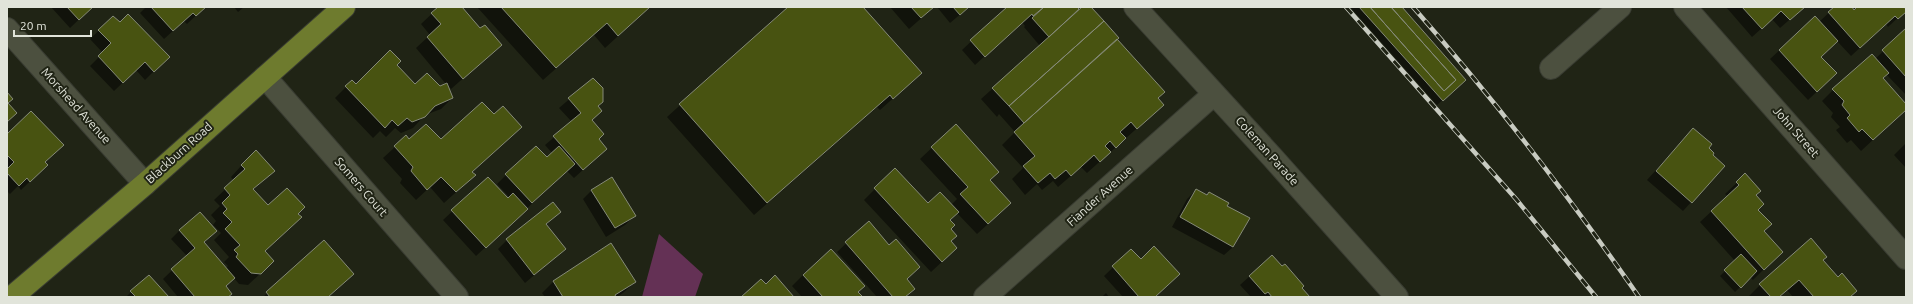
<svg xmlns="http://www.w3.org/2000/svg" width="1913" height="304" font-family="Ubuntu,sans-serif">
<style>
.green{fill:#643155}
.shadow{fill:#0007}
.building{fill:#485311;stroke:#858a78}
.lines{fill:none;stroke-linecap:round;stroke-linejoin:round}
.minor-casing{stroke:#393c32;stroke-width:24}
.major-casing{stroke:#393c32;stroke-width:24}
.minor{stroke:#4c503f;stroke-width:22}
.major{stroke:#6e7b2e;stroke-width:22}
.rail-casing{stroke:#c8cbc1;stroke-width:4.5}
.rail{stroke:#202415;stroke-width:3;stroke-dasharray:9;stroke-linecap:butt}
.labels{text-anchor:middle;stroke-width:4;stroke-linejoin:round;paint-order:stroke}
.street-label{font-size:12px;fill:#e1e4da;stroke:#202415}
</style>
<rect width="100%" height="100%" fill="#202415"/>
<path class="green" d="M659 234 703 274 695 297H642Z"/>
<path class="shadow" d="M51 7H92L70 28Z
M146 7H205L187 24 184 21 164 39 140 13Z
M234 7H244L238 12Z
M439 7H461L480 30 501 45 451 89 447 85 452 98 441 109 425 115 413 128 401 133 395 128 386 137 380 131 373 138 335 98 352 81 356 85 396 65 415 85 440 87 446 84 416 48 430 35 421 24Z
M477 7H650L605 48 594 35 543 80Z
M789 7H862L908 85 880 110 877 107 754 215 667 117Z
M890 7H934L909 29Z
M937 7H969L950 23Z
M1008 7H1076L1079 11 1083 7H1090L1116 39 1163 105 1087 173 1081 167 1058 187 1053 181 1042 190 1037 184 1025 195 1012 179 1023 168 1002 145 1015 132 999 114 997 117 981 99 1040 46 1024 27 1025 26 1022 22 975 65 962 50Z
M1350 7H1401L1460 84 1437 105Z
M1726 7H1804L1780 28 1772 19 1752 37Z
M1835 7H1850L1854 11 1859 7H1906V10L1888 27 1886 24 1851 56 1837 41 1820 57 1827 82 1808 100 1770 59 1815 17 1819 22Z
M113 17 168 57 145 80 136 70 114 91 90 66 103 53 90 39Z
M1906 30V95L1886 74 1882 78 1906 105V109L1861 151 1851 140 1847 143 1836 130 1840 127 1831 117 1833 113 1822 101 1833 90 1875 59Z
M593 79 597 106 591 120 598 139 606 149 574 178 567 171 476 256 443 220 488 178 508 199 510 198 497 184 506 175 546 158 552 153 545 145 572 122 559 108Z
M956 125 989 180 999 214 977 234 956 212 949 220 950 242 945 259 931 272 864 200 895 169 928 205H951L957 199 920 159Z
M7 135 47 165 21 190 18 186 10 194 7 191Z
M406 137 463 186 444 203 430 187 416 200 400 183 402 179 383 158Z
M1685 138 1707 148 1711 155 1724 166 1683 211 1647 180Z
M1906 143V168L1894 155Z
M242 165 274 171 253 190 264 252 262 272 248 285 239 284 234 278 225 287 227 297H178L163 279 187 256 171 239 180 230 207 240 203 243 225 269 228 266 224 262 229 257 214 240 221 233 213 225 216 221 211 215 220 206 214 200 234 181 231 177Z
M1745 175 1755 195 1770 263 1753 280 1750 277 1735 292 1720 276 1735 261 1700 222 1728 196 1725 194Z
M592 190 634 216 625 225 606 237 583 199Z
M1196 190 1226 206 1233 247 1224 255 1172 227 1187 199Z
M560 212 546 225 565 249 525 283 498 249 507 240Z
M868 223 913 289 905 297H877L837 252Z
M324 241 353 274 342 285 328 297H263Z
M610 244 635 282 623 293 617 297H545L542 293 553 282Z
M1131 250 1154 297H1123L1104 276Z
M1272 256 1301 288 1308 297H1251L1240 285Z
M1822 260 1850 297H1793L1787 290 1779 297 1749 296 1760 285Z
M803 275 857 293 861 297H802L792 286Z
M131 292 168 297H126Z
M1106 293 1109 297H1102Z"/>
<path class="building" d="M67 7H93L79 20Z
M151 7H206L196 16 193 13 173 31Z
M438 7H462L480 28 485 25 502 45 463 79 427 37 441 24 431 13Z
M501 7H650L618 36 607 23 556 68Z
M788 7H863L922 73 893 99 890 95 767 203 679 104Z
M911 7H934L921 18Z
M953 7H969L960 15Z
M1007 7H1044L1033 16 1032 14 985 57 970 40Z
M1044 7H1077L1079 9 1049 37 1032 18Z
M1082 7H1091L1104 21 1009 106 992 88Z
M1359 7H1370L1444 91 1456 80 1391 7H1402L1466 80 1443 101Z
M1370 7H1391L1456 80 1444 91Z
M1742 7H1805L1790 20 1781 11 1762 29Z
M1834 7H1852L1854 10 1857 7H1905L1906 12 1898 19 1895 16 1860 48 1828 12Z
M128 14 170 57 154 72 145 62 123 83 98 56 111 43 98 30 113 16 120 22Z
M1815 16 1838 41 1821 57 1837 73 1817 92 1779 50Z
M1104 21 1119 38 1024 123 1009 106Z
M1906 28V77L1882 50Z
M1117 39 1165 92 1158 98 1164 105 1137 129 1131 122 1120 132 1126 138 1116 148 1110 141 1105 146 1111 152 1100 162 1094 155 1071 176 1066 170 1055 179 1050 173 1038 183 1023 166 1035 156 1014 132Z
M390 50 401 61 397 65 415 84 427 73 440 86 447 83 453 98 435 106 425 117 412 122 407 118 398 126 392 120 385 128 345 86 352 80 356 84Z
M1872 54 1889 73 1883 78 1906 104V110L1873 140 1862 129 1859 132 1847 118 1850 115 1842 105 1844 101 1832 89Z
M593 78 603 88V102L598 106 602 111 592 120 604 134 599 139 607 149 583 170 553 136 581 113 568 98Z
M7 92 13 99 8 103 17 113 7 122Z
M482 102 494 114 503 106 522 127 472 172 476 175 456 192 441 177 427 190 411 171 413 167 394 146 406 135 409 139 426 124 441 139Z
M31 111 64 145 45 162 48 165 30 182 27 178 19 186 7 173V169L14 162 7 155V134Z
M956 124 999 172 990 180 1011 203 988 224 960 194 968 187 931 147Z
M1693 128 1712 144 1709 148 1714 153 1713 155 1725 166 1692 203 1656 171Z
M536 146 547 157 559 146 575 164 532 203 505 174Z
M256 150 275 171 253 189 268 205 287 188 305 207 298 214 302 217 265 251 274 261 261 274 251 273 236 257 238 254 234 250 240 245 225 229 232 222 223 213 227 209 222 203 230 195 224 188 245 169 241 165Z
M895 168 928 203 940 192 959 212 950 220 955 225 951 229 957 236 951 241 957 248 942 262 874 188Z
M1745 173 1761 191 1756 195 1764 204 1758 210 1772 224 1764 231 1783 252 1764 270 1711 211 1739 185 1736 182Z
M488 177 508 198 513 193 528 209 486 248 451 210Z
M612 177 636 216 615 228 591 190Z
M1196 189 1207 195 1209 192 1229 203 1227 206 1250 218 1233 247 1180 217Z
M553 202 561 212 546 224 566 249 534 275 506 239Z
M200 212 217 231 204 242 235 278 226 286 232 294 228 297H195L171 269 195 248 179 230Z
M869 221 889 245 896 239 920 267 907 279 915 289 905 297H893L845 242Z
M1811 238 1827 257 1823 260 1838 277 1842 273 1857 291 1850 297H1814L1799 280 1779 297H1771L1759 284Z
M324 240 354 274 328 297H270L266 292Z
M611 243 636 282 615 295 616 297H563L553 281Z
M1154 246 1180 274 1155 297H1139L1112 266 1131 249 1141 259Z
M831 249 865 286 858 292 863 297H823L803 275Z
M1741 254 1757 271 1741 288 1724 270Z
M1272 255 1282 266 1285 264 1304 286 1302 288 1310 297H1272L1268 292 1265 294 1249 276Z
M149 275 169 297H136L130 291Z
M775 275 794 297H741L761 279 766 284Z"/>
<g class="lines">
<g class="minor-casing">
<path id="minor" d="M1135 7 1273 158 1397 297
M1685 7 1906 258
M7 29 145 184
M1551 68 1620 7
M265 77 457 297
M985 297 1214 94"/>
</g>
<g class="major-casing">
<path id="major" d="M12 297 145 184 344 7"/>
</g>
<use href="#minor" class="minor"/>
<use href="#major" class="major"/>
<g class="rail-casing">
<path id="rail" d="M1346 7 1516 199 1596 297
M1413 7C1494 99 1569 196 1639 297"/>
</g>
<use href="#rail" class="rail"/>
</g>
<g class="labels">
<g class="street-label">
<text transform="translate(76 106) rotate(48)" y="4">Morshead Avenue</text>
<text transform="translate(1796 132) rotate(49)" y="4">John Street</text>
<text transform="translate(1267 151) rotate(48)" y="4">Coleman Parade</text>
<text transform="translate(179 153) rotate(-42)" y="4">Blackburn Road</text>
<text transform="translate(361 187) rotate(49)" y="4">Somers Court</text>
<text transform="translate(1100 196) rotate(-42)" y="4">Fiander Avenue</text>
</g>
</g>
<rect width="1913" height="304" fill="none" stroke="#e1e4da" stroke-width="16"/>
<path d="M14 30v6h77v-6" fill="none" stroke="#e1e4da" stroke-width="2"/>
<text x="20" y="30" font-size="12" fill="#e1e4da" stroke="#202415" stroke-width="3" paint-order="stroke">20 m</text>
</svg>
